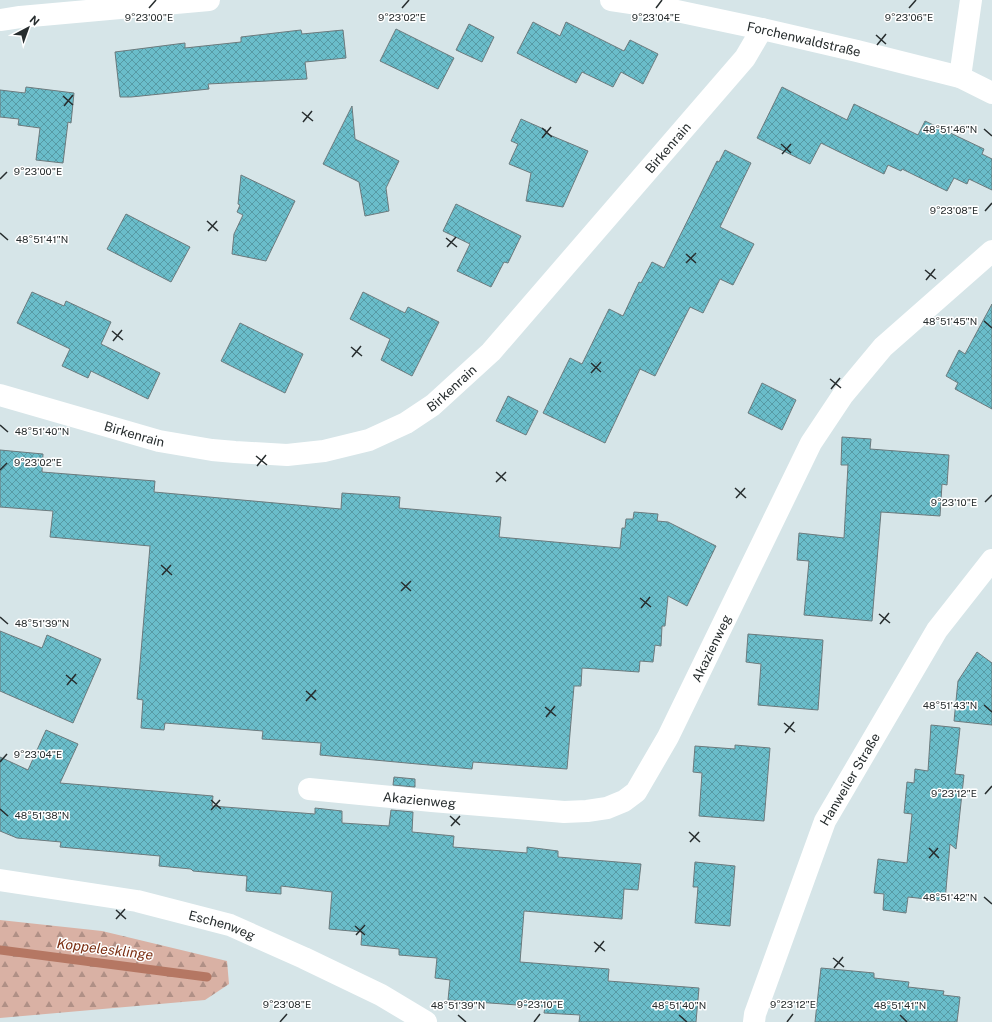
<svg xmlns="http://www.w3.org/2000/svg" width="992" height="1022" font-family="'Public Sans',sans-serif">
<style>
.forest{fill:url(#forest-firs)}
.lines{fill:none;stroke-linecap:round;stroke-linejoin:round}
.stream{stroke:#b57763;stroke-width:9}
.building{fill:url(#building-cross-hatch);stroke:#6c7a7d}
.minor{stroke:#fff;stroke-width:22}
.tertiary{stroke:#fff;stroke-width:22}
.ticks{fill:none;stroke:#272d2e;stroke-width:1.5}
.labels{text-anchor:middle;stroke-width:3;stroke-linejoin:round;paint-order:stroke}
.street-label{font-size:13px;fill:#272d2e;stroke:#fff}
.water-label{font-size:14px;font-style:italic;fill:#7c3014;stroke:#fff}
.ticks-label{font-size:10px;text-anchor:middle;fill:#272d2e;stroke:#fff;stroke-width:3;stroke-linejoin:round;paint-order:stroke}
</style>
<defs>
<pattern id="forest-firs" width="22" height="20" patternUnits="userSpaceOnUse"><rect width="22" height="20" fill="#d9b1a4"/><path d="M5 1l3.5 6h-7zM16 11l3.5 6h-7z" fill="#b09086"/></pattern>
<pattern id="building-cross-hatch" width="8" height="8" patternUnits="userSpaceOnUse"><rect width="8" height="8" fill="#6abdca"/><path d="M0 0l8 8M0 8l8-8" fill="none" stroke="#579aa4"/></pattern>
</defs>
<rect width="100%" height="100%" fill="#d6e5e8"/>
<path class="forest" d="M0 920 102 931 227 961 229 984 205 1000 0 1018Z"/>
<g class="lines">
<path class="stream" d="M0 950 207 977"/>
</g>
<path class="building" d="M533 22 560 36 566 22 624 51 630 40 658 54 643 84 621 72 613 87 582 72 576 83 517 53Z
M469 24 494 37 482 62 456 50Z
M396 29 454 58 438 89 380 61Z
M301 30 302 34 343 30 346 58 305 62 307 79 208 84 209 89 131 97H120L115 52 185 43V48L241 42V37Z
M26 87 74 93 71 123 68 122 63 163 36 160 40 128 18 125 19 119 0 117V90L25 93Z
M782 87 847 120 854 104 918 135 925 121 984 149 982 154 992 159V190L969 179 967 184 954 178 947 191 902 169 901 171 888 165 884 174 821 143 810 164 757 138Z
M352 106 355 139 399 161 386 188 389 211 365 216 359 182 323 164Z
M521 119 546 130 545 133 588 151 563 207 526 201 531 173 509 164 518 144 511 141Z
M725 150 751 163 720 227 754 244 733 285 720 279 703 313 690 307 655 376 640 369 605 443 543 413 570 358 582 364 609 309 623 316 639 282 641 283 652 262 664 268 717 161 719 162Z
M241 175 295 201 266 261 232 254 234 234 243 215 237 212 240 205 238 204Z
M456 204 521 236 508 263 504 262 491 287 457 271 470 244 443 231Z
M126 214 190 247 171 282 107 249Z
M32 292 64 306 66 301 111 322 101 344 160 373 148 399 91 371 88 378 62 366 70 349 17 323Z
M363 292 405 313 408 307 439 322 412 376 381 360 390 339 350 319Z
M992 304V409L955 389 958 383 946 376 959 350 965 354Z
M240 323 303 354 285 393 221 361Z
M762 383 796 400 782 430 748 413Z
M508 396 538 411 526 435 496 421Z
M842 437 871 439 870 449 949 455 947 485 942 484 940 516 881 512 872 621 804 615 809 561 797 560 799 533 844 538 848 465H841Z
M0 450 43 454 42 472 155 481 154 492 341 509 342 493 400 497 399 508 501 517 499 537 620 548 622 528H625L626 519H633L634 512 658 514 657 521 668 522 716 546 687 606 668 596 665 626H662L661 646 655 645 653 662 640 661 639 672 582 668 581 686H574L567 769 473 762 472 769 320 755 321 743 262 739 263 731 165 723 164 730 141 728 143 700 137 699 150 546 50 537 53 511 0 507Z
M0 631 42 648 47 635 101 659 73 723 0 691Z
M748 634 823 640 818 710 758 705 761 664 746 662Z
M977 652 992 663V725L954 721 958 681Z
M931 725 960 728 955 774 964 775 956 849 950 844 945 901 908 897 906 913 883 910 884 894 874 893 878 859 907 863 912 814 904 813 907 782 914 783 915 769 928 771Z
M46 730 78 744 60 783 213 796 212 806 315 814V808L342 811V823L389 826 391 810 413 812 412 832 454 836 453 847 527 853V847L558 851V857L641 864 638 890 624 889 622 919 524 911 520 962 609 969 608 981 699 988 696 1022H579L580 1015 544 1013 545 1007 448 1000 450 980 435 978 437 958 399 955V949L361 945 362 932 329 929 332 892 281 886V894L246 891 247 876 193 871 191 869 159 866 160 856 60 847 61 842 17 838 0 831V757L28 770Z
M735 745 770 748 764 821 699 816 702 773 693 772 695 746 735 749Z
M394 777 415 779V787L393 785Z
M695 862 735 866 730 926 695 923 698 887H693Z
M821 968 874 973V978L909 982 908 987 944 991 943 995 960 997 957 1022H815Z"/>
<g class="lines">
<g class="minor">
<path id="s1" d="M611 0 658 7 762 29 857 51 960 77 992 93"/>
<path d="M0 20 20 17 209 0"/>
<path d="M960 77 971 0"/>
<path id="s2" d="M0 395 159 441 212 450 235 452 287 455 324 451 369 440 406 423 433 405 491 352 745 58 762 29"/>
<path id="s3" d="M309 789 432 801 564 812 587 811 607 808 624 801 636 792 668 737 811 443 843 395 883 347 992 251"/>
<path id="s4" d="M0 880 137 901 230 925 304 958 381 995 426 1022"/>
</g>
<path class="tertiary" id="s5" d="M754 1022 755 1014 825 821 937 630 992 560"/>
</g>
<path class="ticks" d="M149 8 156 0M402 8 409 0M656 8 662 0M909 8 916 0M876 35 886 44M877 45 886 34M63 96 73 105M64 106 73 95M302 112 313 121M303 122 312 111M542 128 552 137M984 129 992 136M542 138 551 127M781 144 791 153M782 154 791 144M0 179 7 172M985 211 992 203M207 221 218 231M208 231 217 221M0 233 8 240M446 238 457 247M447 247 456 237M686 254 696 263M686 263 696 253M925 270 936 279M926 280 935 269M984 321 992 328M112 331 123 340M113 341 122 330M351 347 362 356M352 357 361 346M591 363 601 372M591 373 601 362M830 379 841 388M831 389 840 378M0 425 8 432M256 456 267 465M257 466 266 455M0 470 7 463M496 472 506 481M496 482 506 472M735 488 746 498M736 498 745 488M985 502 992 495M161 565 172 575M162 575 171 565M401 582 411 591M401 591 411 581M640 598 651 607M641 608 650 597M879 614 890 623M0 617 8 624M880 624 889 613M66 675 77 684M67 685 76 674M306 691 316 700M306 701 316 690M984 705 992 712M545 707 556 716M546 717 555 706M784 723 795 732M785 733 794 722M0 762 7 754M985 794 992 786M211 800 221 809M0 809 8 816M211 810 220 800M450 816 460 825M451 826 460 816M689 832 700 842M690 842 699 832M929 848 939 858M929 858 938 848M984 897 992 904M116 910 126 919M116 919 125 909M355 926 365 935M356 935 365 925M594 942 605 951M595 952 604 941M833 958 844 967M834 968 843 957M458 1015 466 1022M679 1015 687 1022M900 1015 907 1022M280 1022 287 1014M534 1022 540 1014M787 1022 793 1014"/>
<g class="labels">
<g class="street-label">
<text dy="5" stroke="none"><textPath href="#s1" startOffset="197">Forchenwaldstraße</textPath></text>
<text dy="5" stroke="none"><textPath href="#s2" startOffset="800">Birkenrain</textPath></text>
<text dy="5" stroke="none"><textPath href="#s2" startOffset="476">Birkenrain</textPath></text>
<text dy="5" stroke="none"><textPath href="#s2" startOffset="140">Birkenrain</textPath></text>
<text dy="5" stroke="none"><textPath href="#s3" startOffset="495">Akazienweg</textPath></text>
<text dy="5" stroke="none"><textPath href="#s5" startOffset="262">Hanweiler Straße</textPath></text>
<text dy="5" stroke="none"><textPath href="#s3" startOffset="111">Akazienweg</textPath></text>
<text dy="5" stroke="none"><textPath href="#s4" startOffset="227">Eschenweg</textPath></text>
</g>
<g class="water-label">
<text transform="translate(105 949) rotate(7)" y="5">Koppelesklinge</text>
</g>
</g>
<g class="ticks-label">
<text x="149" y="21">9°23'00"E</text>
<text x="402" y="21">9°23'02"E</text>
<text x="656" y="21">9°23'04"E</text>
<text x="909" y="21">9°23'06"E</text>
<text x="950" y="133">48°51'46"N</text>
<text x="38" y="175">9°23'00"E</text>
<text x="954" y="214">9°23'08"E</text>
<text x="42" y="243">48°51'41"N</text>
<text x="950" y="325">48°51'45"N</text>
<text x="42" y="435">48°51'40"N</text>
<text x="38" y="466">9°23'02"E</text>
<text x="954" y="506">9°23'10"E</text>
<text x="42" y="627">48°51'39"N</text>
<text x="950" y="709">48°51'43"N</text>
<text x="38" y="758">9°23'04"E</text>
<text x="954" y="797">9°23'12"E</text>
<text x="42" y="819">48°51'38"N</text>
<text x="950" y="901">48°51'42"N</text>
<text x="287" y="1008">9°23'08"E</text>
<text x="540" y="1008">9°23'10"E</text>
<text x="793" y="1008">9°23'12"E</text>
<text x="458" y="1009">48°51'39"N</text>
<text x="679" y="1009">48°51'40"N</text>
<text x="900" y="1009">48°51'41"N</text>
</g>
<g transform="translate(28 28) rotate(41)" stroke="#ffffff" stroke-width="3" paint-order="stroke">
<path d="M0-3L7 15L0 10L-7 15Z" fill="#272d2e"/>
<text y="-6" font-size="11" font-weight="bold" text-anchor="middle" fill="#272d2e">N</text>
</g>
</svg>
